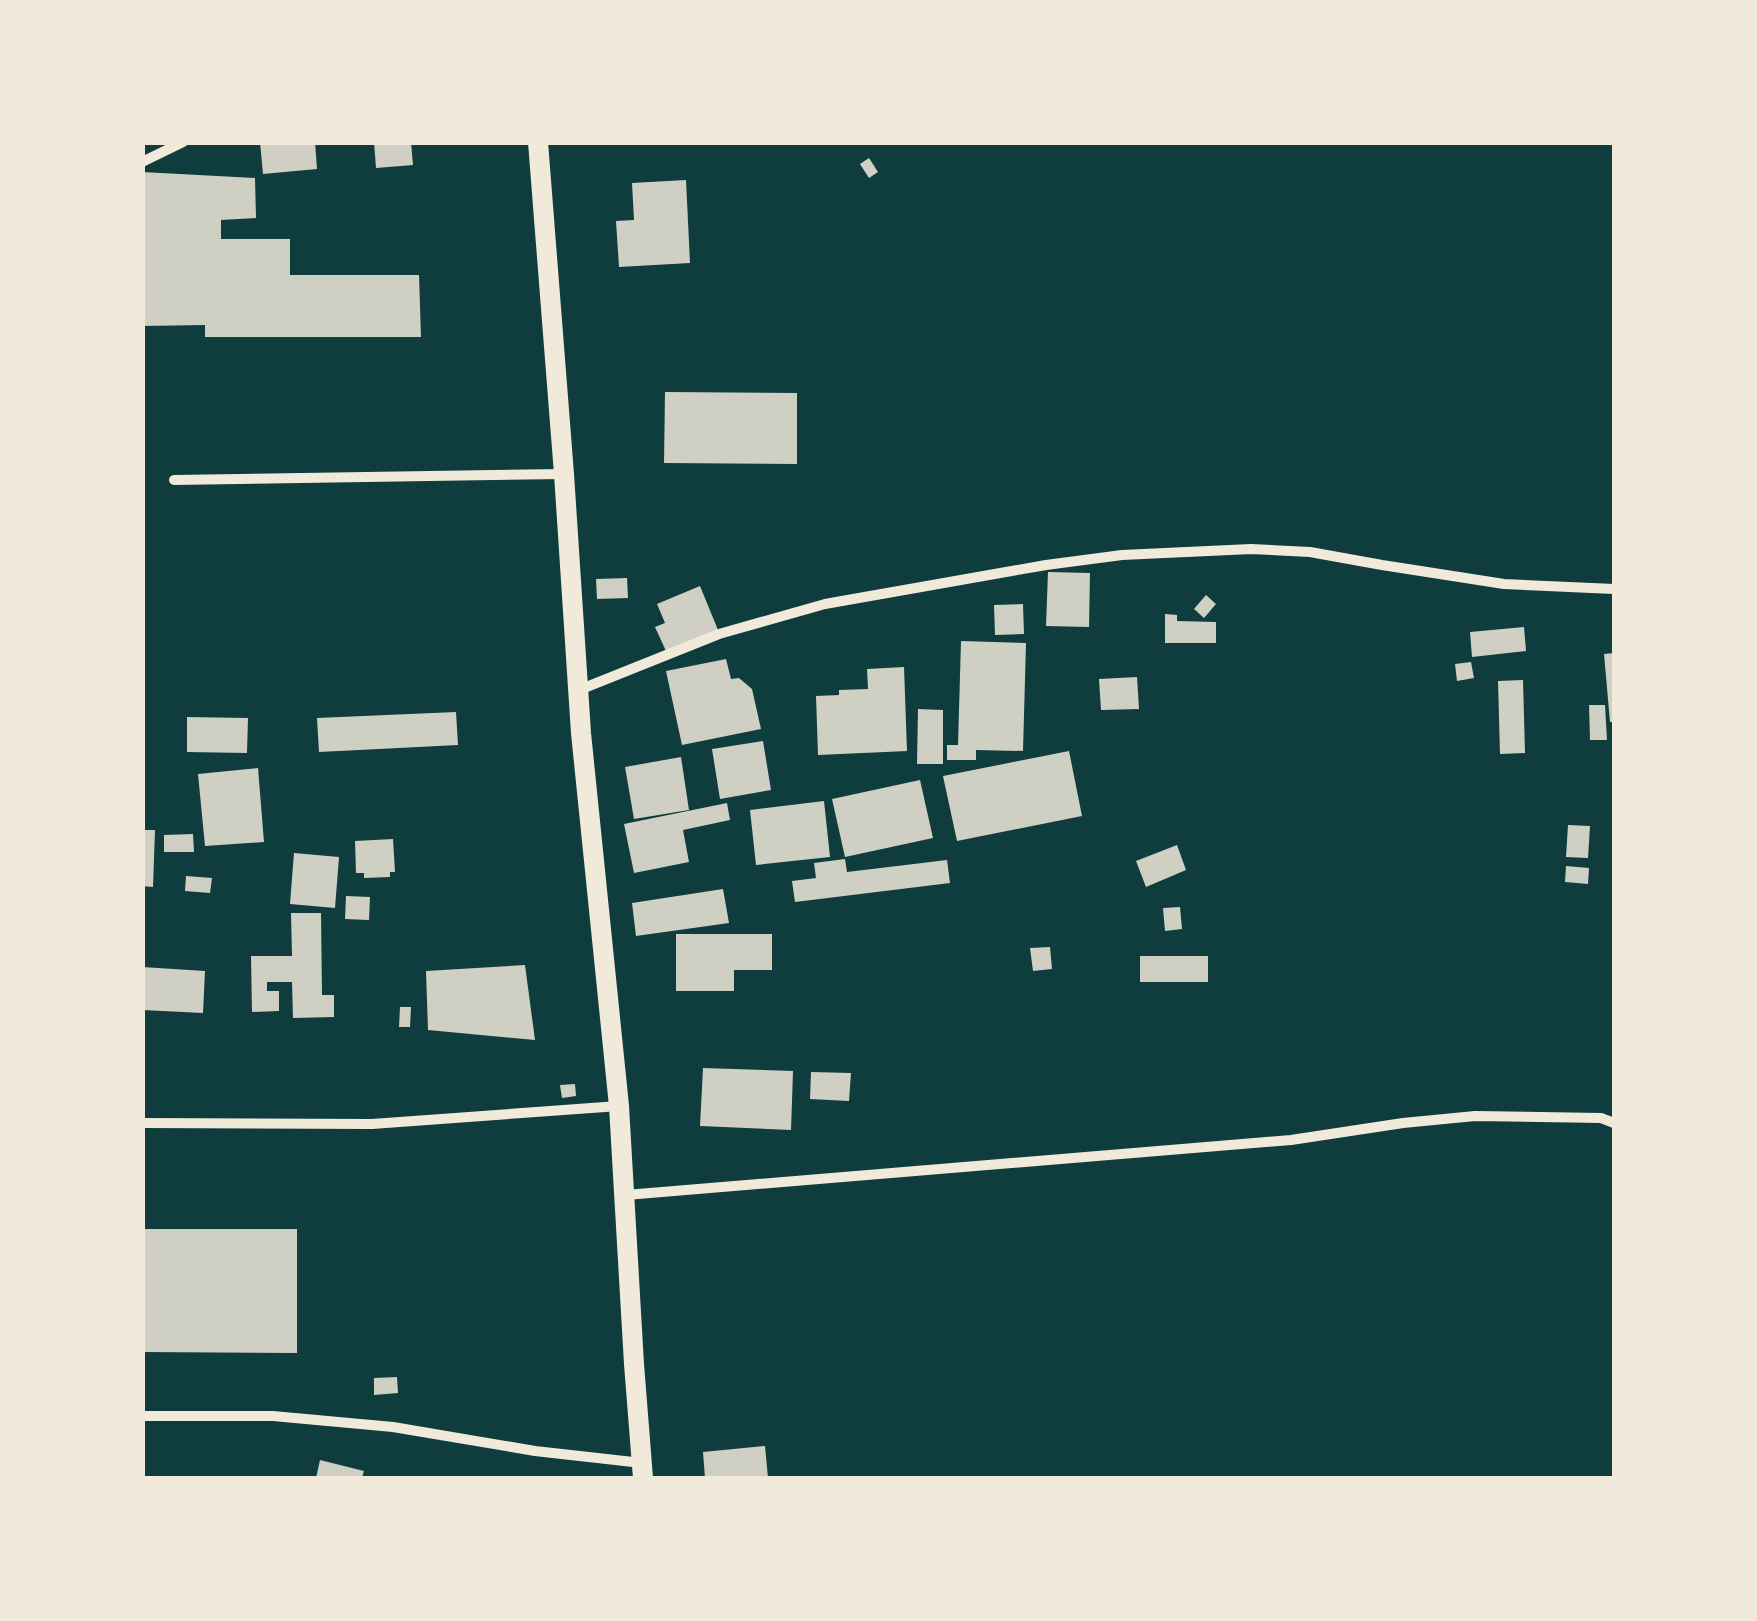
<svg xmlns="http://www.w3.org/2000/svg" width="1757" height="1621" font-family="'Public Sans',sans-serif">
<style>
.building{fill:#cfcfc3}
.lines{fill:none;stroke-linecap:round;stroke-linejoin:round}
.minor{stroke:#f1e9da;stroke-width:10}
.secondary{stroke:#f1e9da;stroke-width:20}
</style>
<rect width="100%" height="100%" fill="#0f3d3e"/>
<path class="building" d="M260 142H315L317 169 263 174Z
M374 142H411L413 165 376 168Z
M869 158 878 172 869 178 860 164Z
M142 172 255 178 256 218 221 220V239H290V275H419L421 337H205V325L142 326Z
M686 180 690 263 619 267 616 221 634 220 632 183Z
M665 392 797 393V464L664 463Z
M1048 572 1090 573 1089 627 1046 626Z
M627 578 628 598 597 599 596 579Z
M700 586 718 630 666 651 655 627 665 623 657 604Z
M1206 595 1216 604 1204 618 1194 609Z
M1023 604 1024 634 995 635 994 605Z
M1165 614 1177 615V621L1216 622V643H1165Z
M1524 627 1526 651 1472 657 1470 632Z
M961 641 1026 643 1023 751 976 750V760H947V745H958Z
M1614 653V722H1610L1604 654Z
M726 659 731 679 739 678 752 689 761 729 682 745 666 671Z
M1471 662 1474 678 1457 681 1455 664Z
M904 667 907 751 818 755 816 696 839 695V690L868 689 867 669Z
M1137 677 1139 709 1101 710 1099 679Z
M1523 680 1525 753 1500 754 1498 681Z
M1589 705H1605L1607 740H1590Z
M918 709 943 710V764H917Z
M456 712 458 745 319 752 317 718Z
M187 717 248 718 247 753 187 752Z
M763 741 771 790 720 799 712 749Z
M1069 751 1082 816 957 841 943 776Z
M681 757 689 810 634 819 625 767Z
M258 768 264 842 205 846 198 774Z
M920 780 933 838 845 857 832 799Z
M824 801 830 857 756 865 750 810Z
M727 803 730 820 683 830 689 862 634 873 624 824Z
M1568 825 1590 826 1588 858 1566 857Z
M142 830H155L153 887 142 886Z
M193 834 194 852H164V835Z
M393 839 395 872H390V877L364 878V873H356L355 841Z
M1177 845 1186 870 1146 887 1136 861Z
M294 853 339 857 335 908 290 904Z
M845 859 847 872 947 860 950 883 795 902 792 881 816 878 814 863Z
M1566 866 1589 868 1588 884 1565 882Z
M186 876 212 878 210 893 185 891Z
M723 889 729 923 636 936 632 903Z
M346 896 370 897 369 920 345 919Z
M1180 907 1182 929 1165 931 1163 908Z
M291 913H321L322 995H334V1017L293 1018 292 982H267V991H279V1011L252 1012 251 956H292Z
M676 934H772V970H734V991H676Z
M1050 947 1052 969 1033 971 1030 948Z
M1140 956H1208V982H1140Z
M525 965 535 1040 428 1030 426 971Z
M142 967 205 971 203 1013 142 1010Z
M400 1007H411L410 1027H399Z
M703 1068 793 1071 791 1130 700 1126Z
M811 1072 851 1073 849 1101 810 1099Z
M575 1084 576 1096 562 1098 560 1085Z
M142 1229H297V1353L142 1352Z
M397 1377 398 1393 374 1395V1378Z
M765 1446 768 1478H705L703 1452Z
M320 1460 364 1471 362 1478H316Z"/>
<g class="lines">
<path class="minor" d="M142 162 183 142
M174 480 564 474
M579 690 719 634 825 604 1046 565 1122 555 1251 549 1310 552 1382 565 1504 584 1614 589
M142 1123 372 1124 619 1106
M626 1195 1291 1140 1403 1123 1475 1116 1601 1118 1614 1123
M142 1416H273L393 1427 535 1451 642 1463"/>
<path class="secondary" d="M538 142 564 474 581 733 619 1106 634 1364 643 1478"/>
</g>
<rect width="1757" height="1621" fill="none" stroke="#f1e9da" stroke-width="290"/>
</svg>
